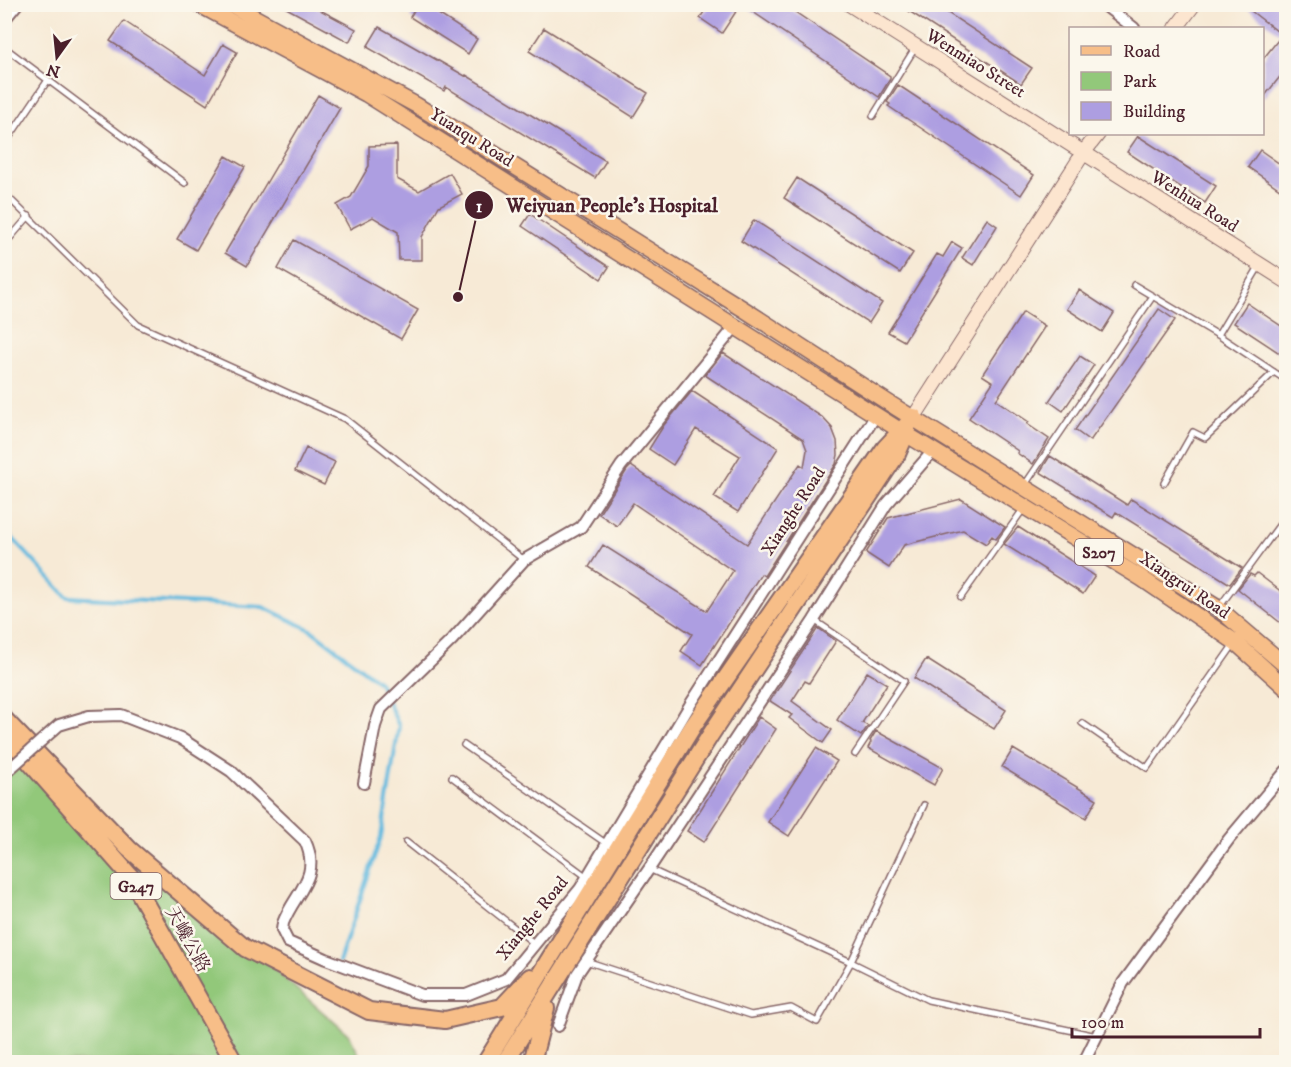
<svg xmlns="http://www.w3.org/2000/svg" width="1291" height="1067" font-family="'IM FELL DW Pica','Noto Serif SC',serif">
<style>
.green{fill:#92c87a;stroke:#6e7452;stroke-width:1.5}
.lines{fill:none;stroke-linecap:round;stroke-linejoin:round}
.stream{stroke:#62badf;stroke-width:4}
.building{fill:#ad9ee1}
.service-casing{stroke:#876667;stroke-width:8}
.minor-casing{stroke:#876667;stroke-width:14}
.secondary-casing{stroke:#876667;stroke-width:16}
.primary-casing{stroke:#876667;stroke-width:18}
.trunk-casing{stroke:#876667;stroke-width:20}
.service{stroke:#fff;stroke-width:5}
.minor{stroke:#fff;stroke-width:10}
.secondary{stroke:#fce5cf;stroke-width:14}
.primary{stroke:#f7be88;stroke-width:15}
.trunk{stroke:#f7be88;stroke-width:16}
.minor-bridge-casing{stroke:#876667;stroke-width:14;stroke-linecap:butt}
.minor-bridge{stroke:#fff;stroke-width:10}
.labels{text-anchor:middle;stroke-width:5;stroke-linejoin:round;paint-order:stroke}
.shield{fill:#fbf7ec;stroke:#7f6065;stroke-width:1.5}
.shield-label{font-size:16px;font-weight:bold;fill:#4a1f2b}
.street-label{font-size:18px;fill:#4a1f2b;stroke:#fbf7ec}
.leader{fill:none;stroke:#4a1f2b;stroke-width:2}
.callout-dot{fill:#4a1f2b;stroke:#fbf7ec;stroke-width:2}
.mark-label{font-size:18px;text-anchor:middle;font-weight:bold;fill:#fff}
.callout-label{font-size:20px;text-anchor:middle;font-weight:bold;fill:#4a1f2b;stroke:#fbf7ec;stroke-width:5;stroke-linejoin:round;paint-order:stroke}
</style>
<rect width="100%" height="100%" fill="#fbf7ec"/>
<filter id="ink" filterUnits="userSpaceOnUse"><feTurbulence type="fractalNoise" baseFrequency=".0167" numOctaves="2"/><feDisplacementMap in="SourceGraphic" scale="12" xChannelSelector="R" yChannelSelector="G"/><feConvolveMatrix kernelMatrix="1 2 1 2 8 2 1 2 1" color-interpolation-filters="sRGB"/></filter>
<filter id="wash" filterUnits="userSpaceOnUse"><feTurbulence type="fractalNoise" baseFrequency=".008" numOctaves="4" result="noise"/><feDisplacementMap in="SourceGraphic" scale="24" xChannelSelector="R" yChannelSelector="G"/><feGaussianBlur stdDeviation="1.35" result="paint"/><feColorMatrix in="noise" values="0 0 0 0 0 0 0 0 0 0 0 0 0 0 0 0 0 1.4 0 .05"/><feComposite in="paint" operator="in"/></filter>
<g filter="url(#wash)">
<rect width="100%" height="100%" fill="#f7ead6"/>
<path class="green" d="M4 733 349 1035 363 1062H5Z"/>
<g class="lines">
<path class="stream" d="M4 529 67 597 263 607 311 630 379 682 399 726 381 837 339 962"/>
</g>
<g id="blocks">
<path class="building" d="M279 4H309L356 29 349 42Z
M418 4H423L477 39 468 54 410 17Z
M709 4H741L722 33 700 18Z
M741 4H783L890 76V79L879 97Z
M898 4H934L1032 68 1021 84Z
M1242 4H1287V68L1263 98V59L1282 35Z
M124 21 205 75 223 44 237 52 207 105 110 41Z
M379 27 465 76 466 75 606 161 595 178 446 87 444 91 367 47Z
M544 28 648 93 633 117 529 51Z
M898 85 1034 175 1021 195 888 106 890 104 887 102Z
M318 95 340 108 247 266 225 253Z
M1138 136 1216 186 1205 203 1127 152Z
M397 145V179L419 191 450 173 462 194 439 206 422 237V260H399L398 232 373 217 350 229 337 205 351 197 369 166V146Z
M1260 150 1287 169V194L1248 167Z
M226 156 245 167 196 250 177 239Z
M797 178 913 253 900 273 784 198Z
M530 214 609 267 601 279 522 226Z
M987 219 997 226 973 265 962 258Z
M754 220 882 303 869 323 741 241Z
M294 240 418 310 401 339 278 269Z
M952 242 962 248 904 341 888 332 937 254 943 257Z
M1079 290 1114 313 1102 332 1067 309Z
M1247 303 1287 330V358L1234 323Z
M1159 309 1175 320 1090 441 1075 430Z
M1023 312 1045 326 996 400 1029 422 1027 424 1049 439 1033 464 1017 453 1018 451 969 418 993 382 982 375Z
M723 353 822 417 832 428 837 441 838 455 836 464 764 576 761 574 702 665 681 651 692 634 589 567 603 545 707 611 733 571 633 503 617 526 599 514 627 470 631 466 747 544 800 464 804 467 807 450 803 439 705 375Z
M1080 356 1094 365 1063 411 1049 401Z
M692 391 778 448 738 512 714 497 740 456 696 429 673 465 649 449 664 425Z
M306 448 335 462 324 485 295 471Z
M1050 456 1127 505 1131 499 1242 568 1230 584 1116 512 1113 517 1040 472Z
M961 499 1005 527 996 539 992 536 986 544 963 530 904 545 889 568 866 553 888 518Z
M1018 527 1095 576 1083 594 1004 544Z
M1257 573 1287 596V628L1238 589 1250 574 1254 576Z
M818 628 836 641 809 683 805 681 792 701 832 730 823 743 789 718 792 715 770 701Z
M926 659 1006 710 994 729 914 678Z
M867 672 887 684 862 723 868 726 861 736 837 720Z
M759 717 776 729 704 842 687 831Z
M876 731 943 768 934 785 868 748 871 742 870 741Z
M816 748 837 761 789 836 768 822Z
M1013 749 1097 799 1086 818 1002 767Z"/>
</g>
</g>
<g filter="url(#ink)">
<use href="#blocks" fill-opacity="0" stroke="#876667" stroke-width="1.5"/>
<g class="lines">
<g class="service-casing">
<path id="service" d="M4 47 185 183
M873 116 915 48
M4 145 48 80
M4 193 138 325 345 419 524 560
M4 245 29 216
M1134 285 1218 335 1260 265
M1218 335 1286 380
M1164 483 1193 432 1205 438 1274 372
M1024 486 1153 296
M961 597 1024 508
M1220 606 1286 516
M814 620 904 681 855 754
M1082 723 1147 768 1234 644
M464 745 607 844
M452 777 587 877
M406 842 535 944
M649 869 851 962 928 1000 1097 1036
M586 961 751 1015 791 1008 817 1022 851 962 924 805"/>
</g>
<g class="minor-casing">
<path id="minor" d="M1103 4 1134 28
M4 20 17 4
M41 741 59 725 89 716 121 715 180 738 231 771 305 841C322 877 295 892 283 923L282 930 288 942 326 959 422 995H466L506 979 580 889 690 705 876 415
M364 783 375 726 381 709 452 640 524 560 581 527 621 466 735 327
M558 1026 577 974 649 869 814 620 886 505 933 451
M1084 1062 1123 983 1229 839 1286 771"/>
</g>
<g class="secondary-casing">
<path id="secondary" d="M849 4 1286 281
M1176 28 1194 4
M914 417 1084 152 1098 134"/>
</g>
<g class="primary-casing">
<path id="primary" d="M198 4 366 94 901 431 1141 578 1235 642 1286 688
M230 4 416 105 745 310 892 405 1218 608 1286 666"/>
</g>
<g class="trunk-casing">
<path id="trunk" d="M4 719 129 849 245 948 369 1011 445 1020 502 1007 530 977
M13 743 130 876 234 1062
M486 1062 693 726 885 448 914 417
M505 1062 711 734 897 454 907 431
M532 1062 546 1008"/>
</g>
<use href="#service" class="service"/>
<use href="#minor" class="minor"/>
<use href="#secondary" class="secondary"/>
<use href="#primary" class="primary"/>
<use href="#trunk" class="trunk"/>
<g class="minor-bridge-casing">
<path id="minor-bridge" d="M4 774 41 741"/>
</g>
<use href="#minor-bridge" class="minor-bridge"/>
</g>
</g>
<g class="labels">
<g class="shield">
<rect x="1075" y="539" width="48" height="26" rx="4.5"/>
<rect x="110.5" y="873" width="51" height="26" rx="4.5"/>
</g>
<g class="shield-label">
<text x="1099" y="558">S207</text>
<text x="136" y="892">G247</text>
</g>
<g class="street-label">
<text transform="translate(976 63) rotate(32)" y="6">Wenmiao Street</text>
<text transform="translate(472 137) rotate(32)" y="6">Yuanqu Road</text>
<text transform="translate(1195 201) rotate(32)" y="6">Wenhua Road</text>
<text transform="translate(793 511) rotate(-57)" y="6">Xianghe Road</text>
<text transform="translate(1185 585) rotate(34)" y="6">Xiangrui Road</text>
<text transform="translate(532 918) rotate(-51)" y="6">Xianghe Road</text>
<text transform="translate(188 939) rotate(61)" y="6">天巉公路</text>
</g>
</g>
<path class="leader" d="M458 297L479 205"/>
<g class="callout-dot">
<circle cx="458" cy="297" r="6"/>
<circle cx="479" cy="205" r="15"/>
</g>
<g class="mark-label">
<text x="479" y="212">1</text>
</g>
<g class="callout-label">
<text x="612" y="212">Weiyuan People's Hospital</text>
</g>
<rect width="1291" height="1067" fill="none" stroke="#fbf7ec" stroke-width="24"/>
<rect x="1069" y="27" width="195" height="108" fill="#fbf7ec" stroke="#b4a19f" stroke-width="1.5"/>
<rect x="1081" y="46" width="30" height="9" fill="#f7be88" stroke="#b4a19f" stroke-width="1.5"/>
<text x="1123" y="57" font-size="18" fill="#4a1f2b">Road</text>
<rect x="1081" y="72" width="30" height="18" fill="#92c87a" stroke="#b4a19f" stroke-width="1.5"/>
<text x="1123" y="87" font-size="18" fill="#4a1f2b">Park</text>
<rect x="1081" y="102" width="30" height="18" fill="#ad9ee1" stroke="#b4a19f" stroke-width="1.5"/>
<text x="1123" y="117" font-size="18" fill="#4a1f2b">Building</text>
<g transform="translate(57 57) rotate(195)" stroke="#fbf7ec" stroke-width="4.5" paint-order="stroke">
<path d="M0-4.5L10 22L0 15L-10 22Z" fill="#4a1f2b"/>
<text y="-9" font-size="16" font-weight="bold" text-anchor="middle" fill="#4a1f2b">N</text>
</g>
<path d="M1072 1028v9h188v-9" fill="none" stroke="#4a1f2b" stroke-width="3"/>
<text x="1081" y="1028" font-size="18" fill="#4a1f2b" stroke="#fbf7ec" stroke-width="4.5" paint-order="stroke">100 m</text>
</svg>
